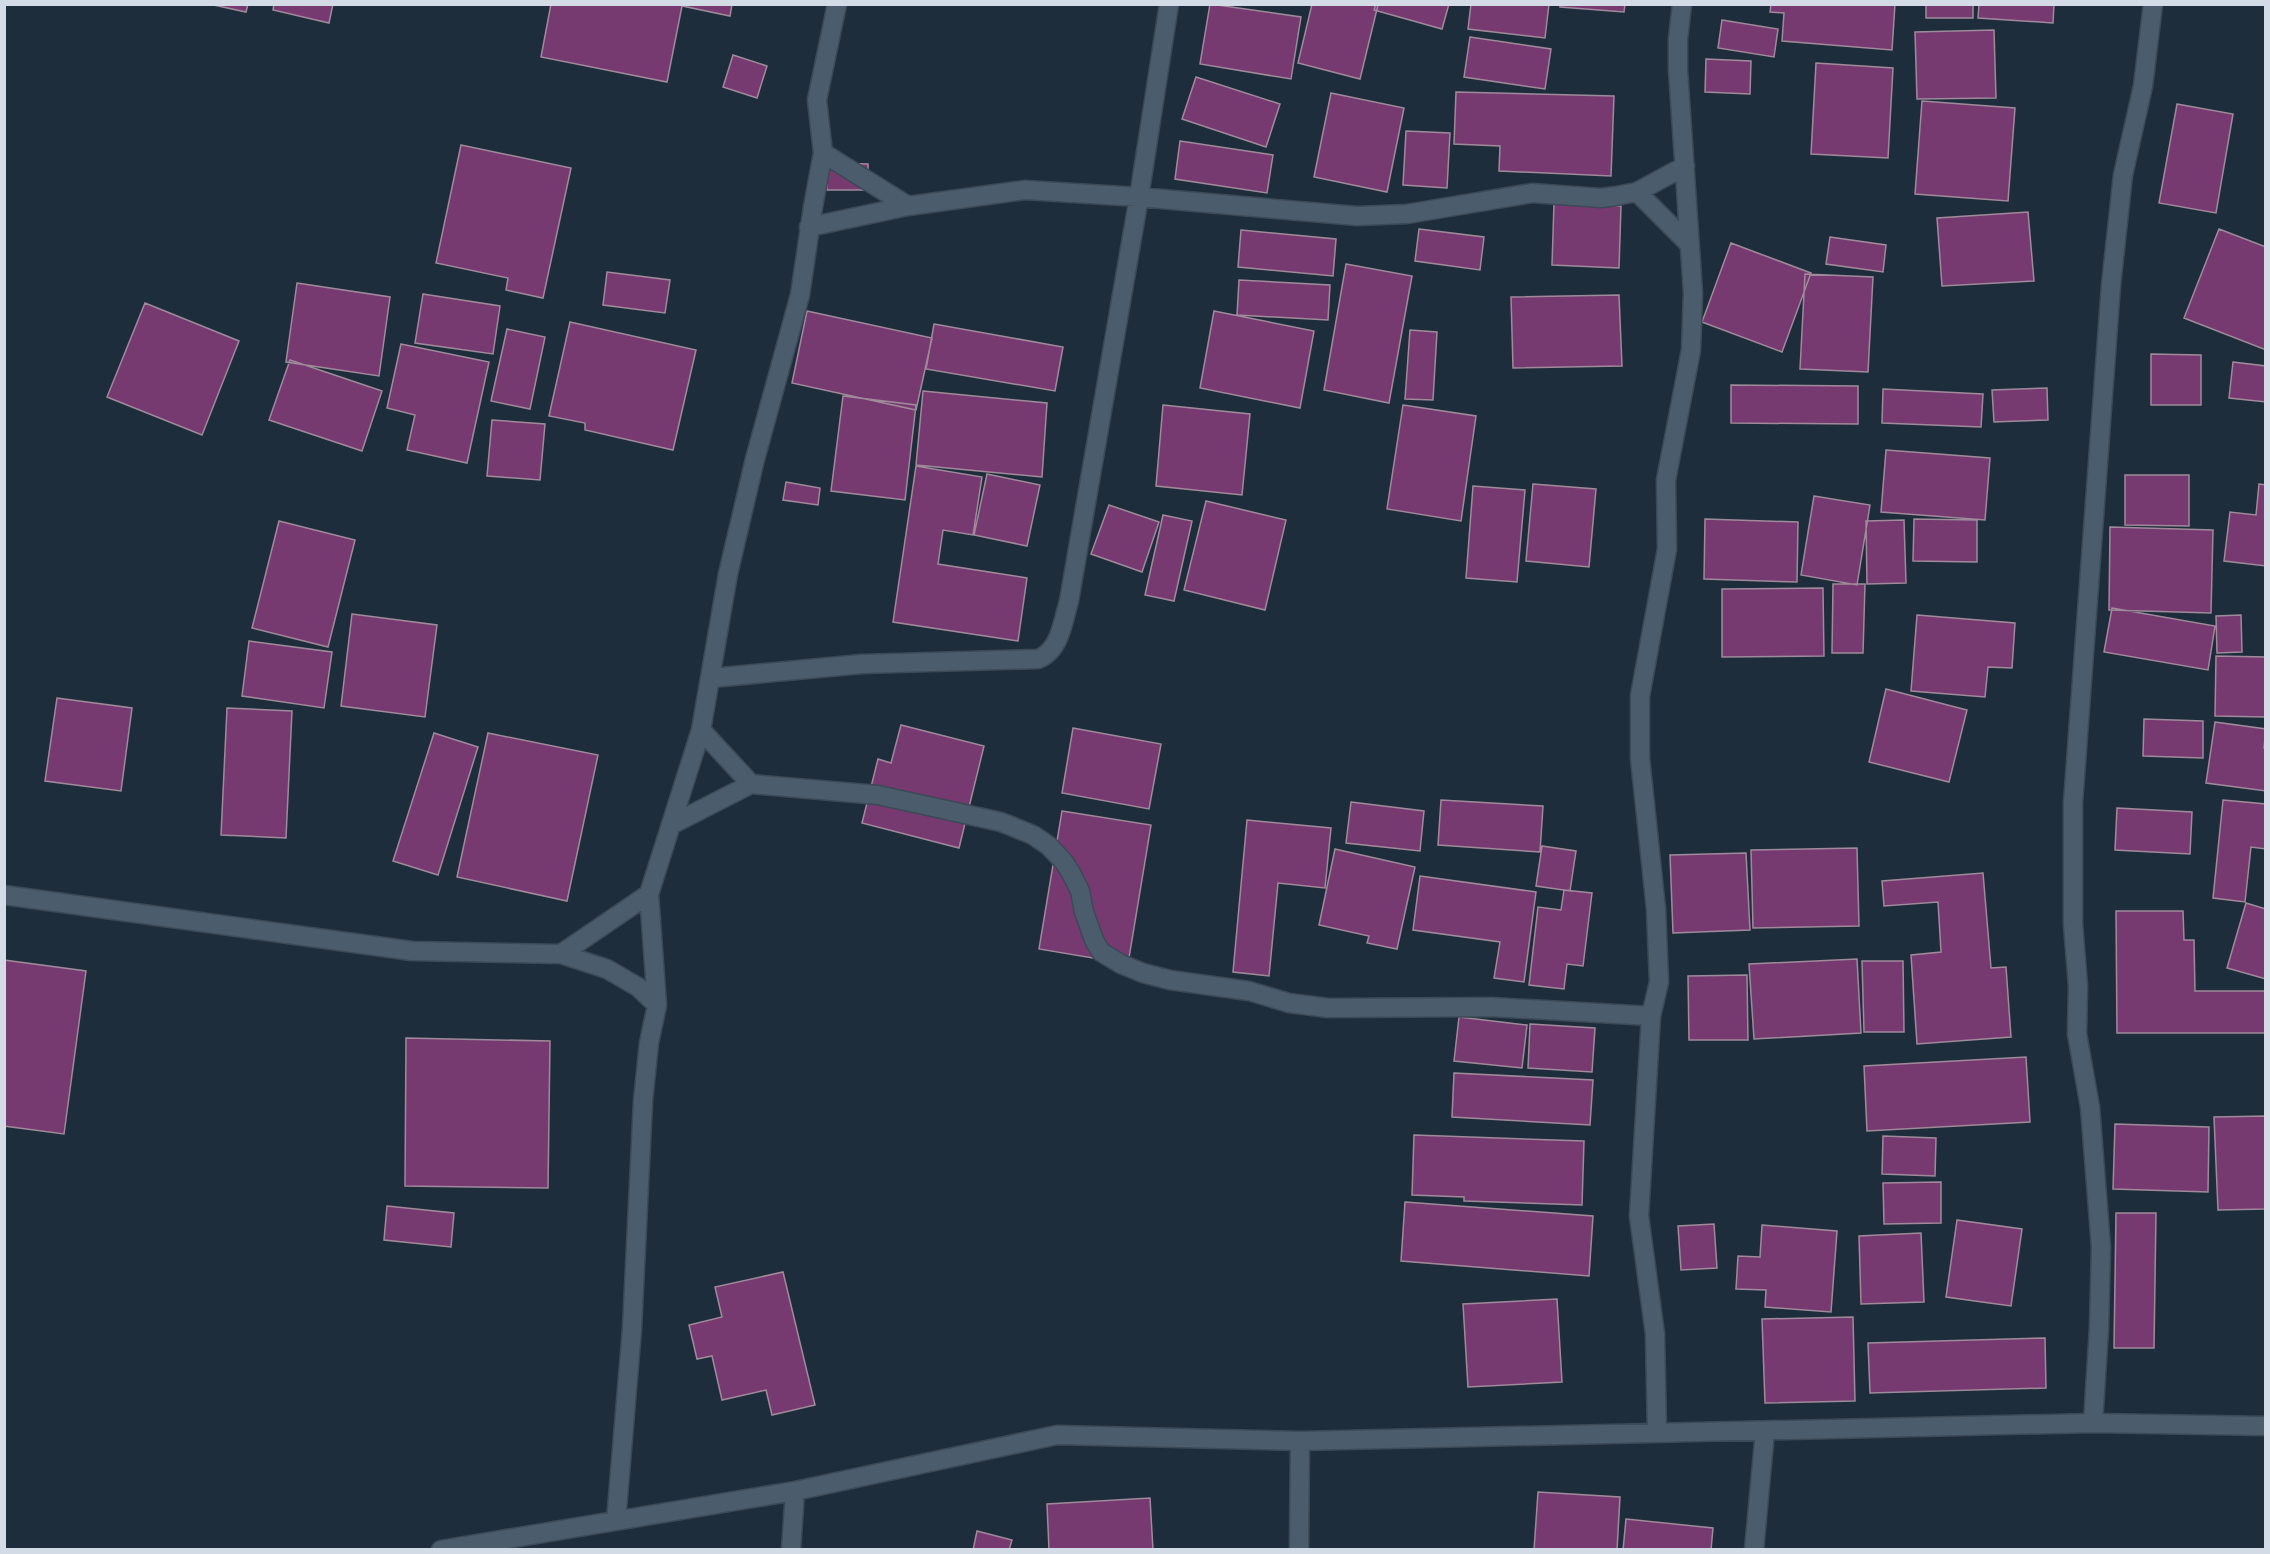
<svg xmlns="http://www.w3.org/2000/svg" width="2270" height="1554" font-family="'Sofia Sans Condensed',sans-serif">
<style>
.building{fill:#773a70;stroke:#9f8a9b;stroke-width:1.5}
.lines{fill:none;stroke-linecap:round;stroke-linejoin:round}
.street-casing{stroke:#3c4956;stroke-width:21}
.street{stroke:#4b5c6c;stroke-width:18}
</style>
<rect width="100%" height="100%" fill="#1e2d3c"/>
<path class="building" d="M209 4H248L246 12Z
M209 4H248L246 12Z
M274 4H333L329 23 273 10Z
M274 4H333L329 23 273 10Z
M551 4H732L730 16 682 6 667 82 541 57Z
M551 4H732L730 16 682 6 667 82 541 57Z
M1210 4 1301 17 1291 79 1200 64Z
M1210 4 1301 17 1291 79 1200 64Z
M1312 4 1378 5 1360 79 1298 63Z
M1312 4 1378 5 1360 79 1298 63Z
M1376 4H1449L1442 29 1374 10Z
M1376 4H1449L1442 29 1374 10Z
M1471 4H1549L1545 38 1468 29Z
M1471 4H1549L1545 38 1468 29Z
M1560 4H1625L1624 12 1560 7Z
M1560 4H1625L1624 12 1560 7Z
M1771 4H1895L1892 50 1782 41 1784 13 1770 12Z
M1771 4H1895L1892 50 1782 41 1784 13 1770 12Z
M1926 4H1973V18H1926Z
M1926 4H1973V18H1926Z
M1979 4H2054L2053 23 1978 18Z
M1979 4H2054L2053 23 1978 18Z
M1722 20 1778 29 1774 57 1718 48Z
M1722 20 1778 29 1774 57 1718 48Z
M1994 30 1996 98 1917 99 1915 32Z
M1994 30 1996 98 1917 99 1915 32Z
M1470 37 1551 49 1545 89 1464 77Z
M1470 37 1551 49 1545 89 1464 77Z
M733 55 767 66 757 98 723 87Z
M733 55 767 66 757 98 723 87Z
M1706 59 1751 61 1750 94 1705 92Z
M1706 59 1751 61 1750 94 1705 92Z
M1816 63 1893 68 1888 158 1811 154Z
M1816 63 1893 68 1888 158 1811 154Z
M1196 77 1280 104 1266 147 1182 119Z
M1196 77 1280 104 1266 147 1182 119Z
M1456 92 1614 96 1611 176 1499 171 1500 146 1454 144Z
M1456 92 1614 96 1611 176 1499 171 1500 146 1454 144Z
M1331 93 1404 108 1387 192 1314 177Z
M1331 93 1404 108 1387 192 1314 177Z
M1922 101 2015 108 2008 201 1915 194Z
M1922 101 2015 108 2008 201 1915 194Z
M2177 104 2233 114 2216 213 2159 203Z
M2177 104 2233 114 2216 213 2159 203Z
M1406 131 1450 133 1447 188 1403 185Z
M1406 131 1450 133 1447 188 1403 185Z
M1180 141 1273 155 1267 193 1175 179Z
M1180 141 1273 155 1267 193 1175 179Z
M461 145 571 168 543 298 506 290 508 278 436 263Z
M461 145 571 168 543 298 506 290 508 278 436 263Z
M827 163 868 164V190H827Z
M827 163 868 164V190H827Z
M1554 203 1621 206 1619 268 1552 265Z
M1554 203 1621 206 1619 268 1552 265Z
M2028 212 2034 281 1942 286 1937 218Z
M2028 212 2034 281 1942 286 1937 218Z
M1419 229 1484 237 1480 270 1415 261Z
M1419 229 1484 237 1480 270 1415 261Z
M2219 229 2266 247V350L2184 318Z
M2219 229 2266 247V350L2184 318Z
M1241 230 1336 239 1333 276 1238 267Z
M1241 230 1336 239 1333 276 1238 267Z
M1830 237 1886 245 1883 272 1826 264Z
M1830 237 1886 245 1883 272 1826 264Z
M1731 243 1811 273 1782 352 1702 322Z
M1731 243 1811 273 1782 352 1702 322Z
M1346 264 1412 276 1389 403 1324 390Z
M1346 264 1412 276 1389 403 1324 390Z
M607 272 670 280 665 313 603 305Z
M607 272 670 280 665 313 603 305Z
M1805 274 1873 277 1868 372 1800 369Z
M1805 274 1873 277 1868 372 1800 369Z
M1239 280 1330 285 1328 320 1237 315Z
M1239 280 1330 285 1328 320 1237 315Z
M297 283 390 297 379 376 286 362Z
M297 283 390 297 379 376 286 362Z
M423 294 500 306 493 354 415 343Z
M423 294 500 306 493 354 415 343Z
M1619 295 1622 366 1513 368 1511 297Z
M1619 295 1622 366 1513 368 1511 297Z
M145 303 239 341 202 435 107 397Z
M145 303 239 341 202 435 107 397Z
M807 311 932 338 916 410 792 383Z
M807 311 932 338 916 410 792 383Z
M1214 311 1314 331 1300 408 1200 388Z
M1214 311 1314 331 1300 408 1200 388Z
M570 322 696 350 673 450 585 430V423L549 416Z
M570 322 696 350 673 450 585 430V423L549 416Z
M934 324 1063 347 1055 391 926 369Z
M934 324 1063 347 1055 391 926 369Z
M507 329 545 337 530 409 491 401Z
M507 329 545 337 530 409 491 401Z
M1410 330 1437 332 1433 400 1405 399Z
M1410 330 1437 332 1433 400 1405 399Z
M401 344 489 362 467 463 407 450 415 415 387 408Z
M401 344 489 362 467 463 407 450 415 415 387 408Z
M2151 354 2201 355V405H2151Z
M2151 354 2201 355V405H2151Z
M290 360 382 391 362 451 269 420Z
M290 360 382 391 362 451 269 420Z
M2233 362 2266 366V402L2229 398Z
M2233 362 2266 366V402L2229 398Z
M1731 385 1858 386V424L1731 423Z
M1731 385 1858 386V424L1731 423Z
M2047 388 2048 420 1994 422 1992 390Z
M2047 388 2048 420 1994 422 1992 390Z
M1883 389 1983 394 1981 427 1882 423Z
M1883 389 1983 394 1981 427 1882 423Z
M923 391 1047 403 1042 477 916 465Z
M923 391 1047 403 1042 477 916 465Z
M843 396 916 405 905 500 831 491Z
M843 396 916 405 905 500 831 491Z
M1163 405 1250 414 1242 495 1156 486Z
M1163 405 1250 414 1242 495 1156 486Z
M1403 405 1476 416 1461 521 1387 509Z
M1403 405 1476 416 1461 521 1387 509Z
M492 420 545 424 540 480 487 476Z
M492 420 545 424 540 480 487 476Z
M1886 450 1990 458 1985 520 1881 512Z
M1886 450 1990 458 1985 520 1881 512Z
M916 466 982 477 973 535 943 530 938 564 1027 578 1018 641 893 622Z
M916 466 982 477 973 535 943 530 938 564 1027 578 1018 641 893 622Z
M987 474 1040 485 1027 546 974 535Z
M987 474 1040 485 1027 546 974 535Z
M2125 475H2189V526L2125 525Z
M2125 475H2189V526L2125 525Z
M786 482 820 488 818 505 783 500Z
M786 482 820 488 818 505 783 500Z
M1533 484 1596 489 1589 567 1526 561Z
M1533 484 1596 489 1589 567 1526 561Z
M2259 484 2266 485V566L2224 561 2230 512 2256 515Z
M2259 484 2266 485V566L2224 561 2230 512 2256 515Z
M1473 486 1525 490 1517 582 1466 578Z
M1473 486 1525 490 1517 582 1466 578Z
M1814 496 1870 505 1857 585 1801 575Z
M1814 496 1870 505 1857 585 1801 575Z
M1206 501 1286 520 1265 610 1184 590Z
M1206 501 1286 520 1265 610 1184 590Z
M1109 505 1159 522 1142 572 1091 554Z
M1109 505 1159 522 1142 572 1091 554Z
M1163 515 1192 521 1174 601 1145 595Z
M1163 515 1192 521 1174 601 1145 595Z
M1705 519 1798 522 1797 582 1704 579Z
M1705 519 1798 522 1797 582 1704 579Z
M1914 519 1977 520V562L1913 561Z
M1914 519 1977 520V562L1913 561Z
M1904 520 1906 583 1867 584 1866 521Z
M1904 520 1906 583 1867 584 1866 521Z
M279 521 355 540 328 647 252 628Z
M279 521 355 540 328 647 252 628Z
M2110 527 2213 530 2211 613 2109 610Z
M2110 527 2213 530 2211 613 2109 610Z
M1833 584H1865L1863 653H1832Z
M1833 584H1865L1863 653H1832Z
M1823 588 1824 656 1722 657V589Z
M1823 588 1824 656 1722 657V589Z
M2112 608 2215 626 2208 670 2104 652Z
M2112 608 2215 626 2208 670 2104 652Z
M352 614 437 625 425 717 341 706Z
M352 614 437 625 425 717 341 706Z
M1917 615 2015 623 2012 668 1988 667 1985 697 1911 691Z
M1917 615 2015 623 2012 668 1988 667 1985 697 1911 691Z
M2241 615 2242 652 2217 653 2216 616Z
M2241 615 2242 652 2217 653 2216 616Z
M249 641 332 652 324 708 242 696Z
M249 641 332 652 324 708 242 696Z
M2216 656 2266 657V717L2215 716Z
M2216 656 2266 657V717L2215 716Z
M1886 689 1967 710 1949 782 1869 762Z
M1886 689 1967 710 1949 782 1869 762Z
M57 698 132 708 121 791 45 781Z
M57 698 132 708 121 791 45 781Z
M227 708 292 711 286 838 221 835Z
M227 708 292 711 286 838 221 835Z
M2144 719 2203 721V758L2143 756Z
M2144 719 2203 721V758L2143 756Z
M2215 722 2266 729 2264 748 2266 749V791L2206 783Z
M2215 722 2266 729 2264 748 2266 749V791L2206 783Z
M901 725 984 746 959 848 862 823 878 759 891 763Z
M901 725 984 746 959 848 862 823 878 759 891 763Z
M1073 728 1161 744 1149 809 1062 793Z
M1073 728 1161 744 1149 809 1062 793Z
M434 733 478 747 438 875 393 861Z
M434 733 478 747 438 875 393 861Z
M488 733 598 755 567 901 457 877Z
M488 733 598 755 567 901 457 877Z
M1441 800 1543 806 1540 852 1438 845Z
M1441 800 1543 806 1540 852 1438 845Z
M2223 800 2266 804V849L2251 847 2245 902 2213 898Z
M2223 800 2266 804V849L2251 847 2245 902 2213 898Z
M1351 802 1424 811 1420 851 1346 843Z
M1351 802 1424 811 1420 851 1346 843Z
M2117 808 2192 812 2190 854 2115 850Z
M2117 808 2192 812 2190 854 2115 850Z
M1062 811 1151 825 1128 964 1039 949Z
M1062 811 1151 825 1128 964 1039 949Z
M1247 820 1331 828 1325 888 1278 883 1269 976 1233 972Z
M1247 820 1331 828 1325 888 1278 883 1269 976 1233 972Z
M1542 846 1576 851 1570 891 1536 886Z
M1542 846 1576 851 1570 891 1536 886Z
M1857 848 1859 926 1753 928 1751 850Z
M1857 848 1859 926 1753 928 1751 850Z
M1335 849 1415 867 1397 949 1367 943 1369 936 1319 925Z
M1335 849 1415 867 1397 949 1367 943 1369 936 1319 925Z
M1746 853 1750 930 1673 933 1670 855Z
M1746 853 1750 930 1673 933 1670 855Z
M1983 873 1991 968 2006 967 2011 1037 1917 1044 1911 955 1941 952 1938 902 1884 906 1882 881Z
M1983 873 1991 968 2006 967 2011 1037 1917 1044 1911 955 1941 952 1938 902 1884 906 1882 881Z
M1420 876 1536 892 1524 982 1494 978 1500 942 1413 930Z
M1420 876 1536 892 1524 982 1494 978 1500 942 1413 930Z
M1564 890 1592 893 1583 966 1567 964 1564 989 1529 985 1538 907 1561 910Z
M1564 890 1592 893 1583 966 1567 964 1564 989 1529 985 1538 907 1561 910Z
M2246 903 2266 909V979L2227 968Z
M2246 903 2266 909V979L2227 968Z
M2116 911H2183L2184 940H2194L2195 991H2266V1033H2117Z
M2116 911H2183L2184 940H2194L2195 991H2266V1033H2117Z
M1857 959 1861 1033 1754 1039 1749 964Z
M1857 959 1861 1033 1754 1039 1749 964Z
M4 960 86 971 64 1134 4 1126Z
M4 960 86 971 64 1134 4 1126Z
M1862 961H1903L1904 1032H1864Z
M1862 961H1903L1904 1032H1864Z
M1747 975 1748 1040H1689L1688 976Z
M1747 975 1748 1040H1689L1688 976Z
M1459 1017 1527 1025 1522 1068 1454 1061Z
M1459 1017 1527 1025 1522 1068 1454 1061Z
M1530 1024 1595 1028 1592 1072 1528 1068Z
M1530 1024 1595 1028 1592 1072 1528 1068Z
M406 1038 550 1041 548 1188 405 1186Z
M406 1038 550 1041 548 1188 405 1186Z
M2026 1057 2030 1122 1867 1131 1864 1066Z
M2026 1057 2030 1122 1867 1131 1864 1066Z
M1454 1073 1593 1080 1590 1125 1452 1117Z
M1454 1073 1593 1080 1590 1125 1452 1117Z
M2266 1116V1209L2218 1210 2214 1117Z
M2266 1116V1209L2218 1210 2214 1117Z
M2115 1124 2209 1127 2208 1192 2113 1189Z
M2115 1124 2209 1127 2208 1192 2113 1189Z
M1414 1135 1584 1141 1582 1205 1464 1201V1197L1412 1195Z
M1414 1135 1584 1141 1582 1205 1464 1201V1197L1412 1195Z
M1883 1136 1936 1138 1935 1176 1882 1174Z
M1883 1136 1936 1138 1935 1176 1882 1174Z
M1941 1182V1223L1884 1224 1883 1183Z
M1941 1182V1223L1884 1224 1883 1183Z
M1405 1202 1593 1216 1589 1276 1401 1261Z
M1405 1202 1593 1216 1589 1276 1401 1261Z
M387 1206 454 1213 451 1247 384 1240Z
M387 1206 454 1213 451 1247 384 1240Z
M2116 1213H2156L2154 1348H2114Z
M2116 1213H2156L2154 1348H2114Z
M1957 1220 2022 1229 2011 1306 1946 1297Z
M1957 1220 2022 1229 2011 1306 1946 1297Z
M1714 1224 1717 1268 1681 1270 1678 1226Z
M1714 1224 1717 1268 1681 1270 1678 1226Z
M1762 1225 1837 1231 1831 1312 1765 1307 1766 1290 1736 1289 1738 1256 1760 1257Z
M1762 1225 1837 1231 1831 1312 1765 1307 1766 1290 1736 1289 1738 1256 1760 1257Z
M1921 1233 1924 1302 1861 1304 1859 1236Z
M1921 1233 1924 1302 1861 1304 1859 1236Z
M783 1272 815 1405 772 1415 766 1390 722 1400 712 1356 697 1359 689 1325 722 1317 715 1287Z
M783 1272 815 1405 772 1415 766 1390 722 1400 712 1356 697 1359 689 1325 722 1317 715 1287Z
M1557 1299 1562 1382 1468 1387 1463 1304Z
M1557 1299 1562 1382 1468 1387 1463 1304Z
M1853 1317 1855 1401 1765 1403 1762 1319Z
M1853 1317 1855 1401 1765 1403 1762 1319Z
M2045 1338 2046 1388 1870 1393 1868 1343Z
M2045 1338 2046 1388 1870 1393 1868 1343Z
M1538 1492 1620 1497 1617 1550H1534Z
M1538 1492 1620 1497 1617 1550H1534Z
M1150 1498 1153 1550H1049L1047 1504Z
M1150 1498 1153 1550H1049L1047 1504Z
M1626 1519 1713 1528 1711 1550H1623Z
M1626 1519 1713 1528 1711 1550H1623Z
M977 1531 1012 1540 1009 1550H973Z
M977 1531 1012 1540 1009 1550H973Z"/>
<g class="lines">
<g class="street-casing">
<path id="street" d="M823 153 908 206
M1637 192 1690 245
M809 227 908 206 1025 190 1139 197 1357 216 1407 214 1532 193 1601 198 1616 196 1637 192 1685 166
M711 678 862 664 1038 659C1060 651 1063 621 1069 601L1139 197 1169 4
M701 730 751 784
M671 825 751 784 878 795 1001 822 1033 835 1049 846 1064 862 1071 873 1080 891 1084 912 1094 940 1101 952 1121 964 1143 973 1170 980 1249 991 1289 1003 1328 1008 1491 1007 1651 1016
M4 895 412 951 561 954 607 969 638 987 657 1005
M561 954 649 894
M2093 1423 2099 1328 2101 1247 2090 1107 2077 1034 2078 986 2073 924V803L2111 285 2123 175 2143 86 2153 4
M1657 1433 1655 1334 1639 1216 1651 1016 1659 982 1656 909 1640 758V696L1667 549 1666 480 1691 350 1693 293 1678 70V39L1682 4
M616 1521 632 1329 643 1101 649 1043 657 1005 649 894 701 730 728 574 755 459 800 295 813 207 823 153 817 100 837 4
M441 1550 795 1491 1057 1435 1300 1441 2093 1423 2266 1426
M791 1550 795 1491
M1299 1550 1300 1441
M1754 1550 1765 1431"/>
</g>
<use href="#street" class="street"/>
</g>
<rect width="2270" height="1554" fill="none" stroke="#d3dce6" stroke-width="12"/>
</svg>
